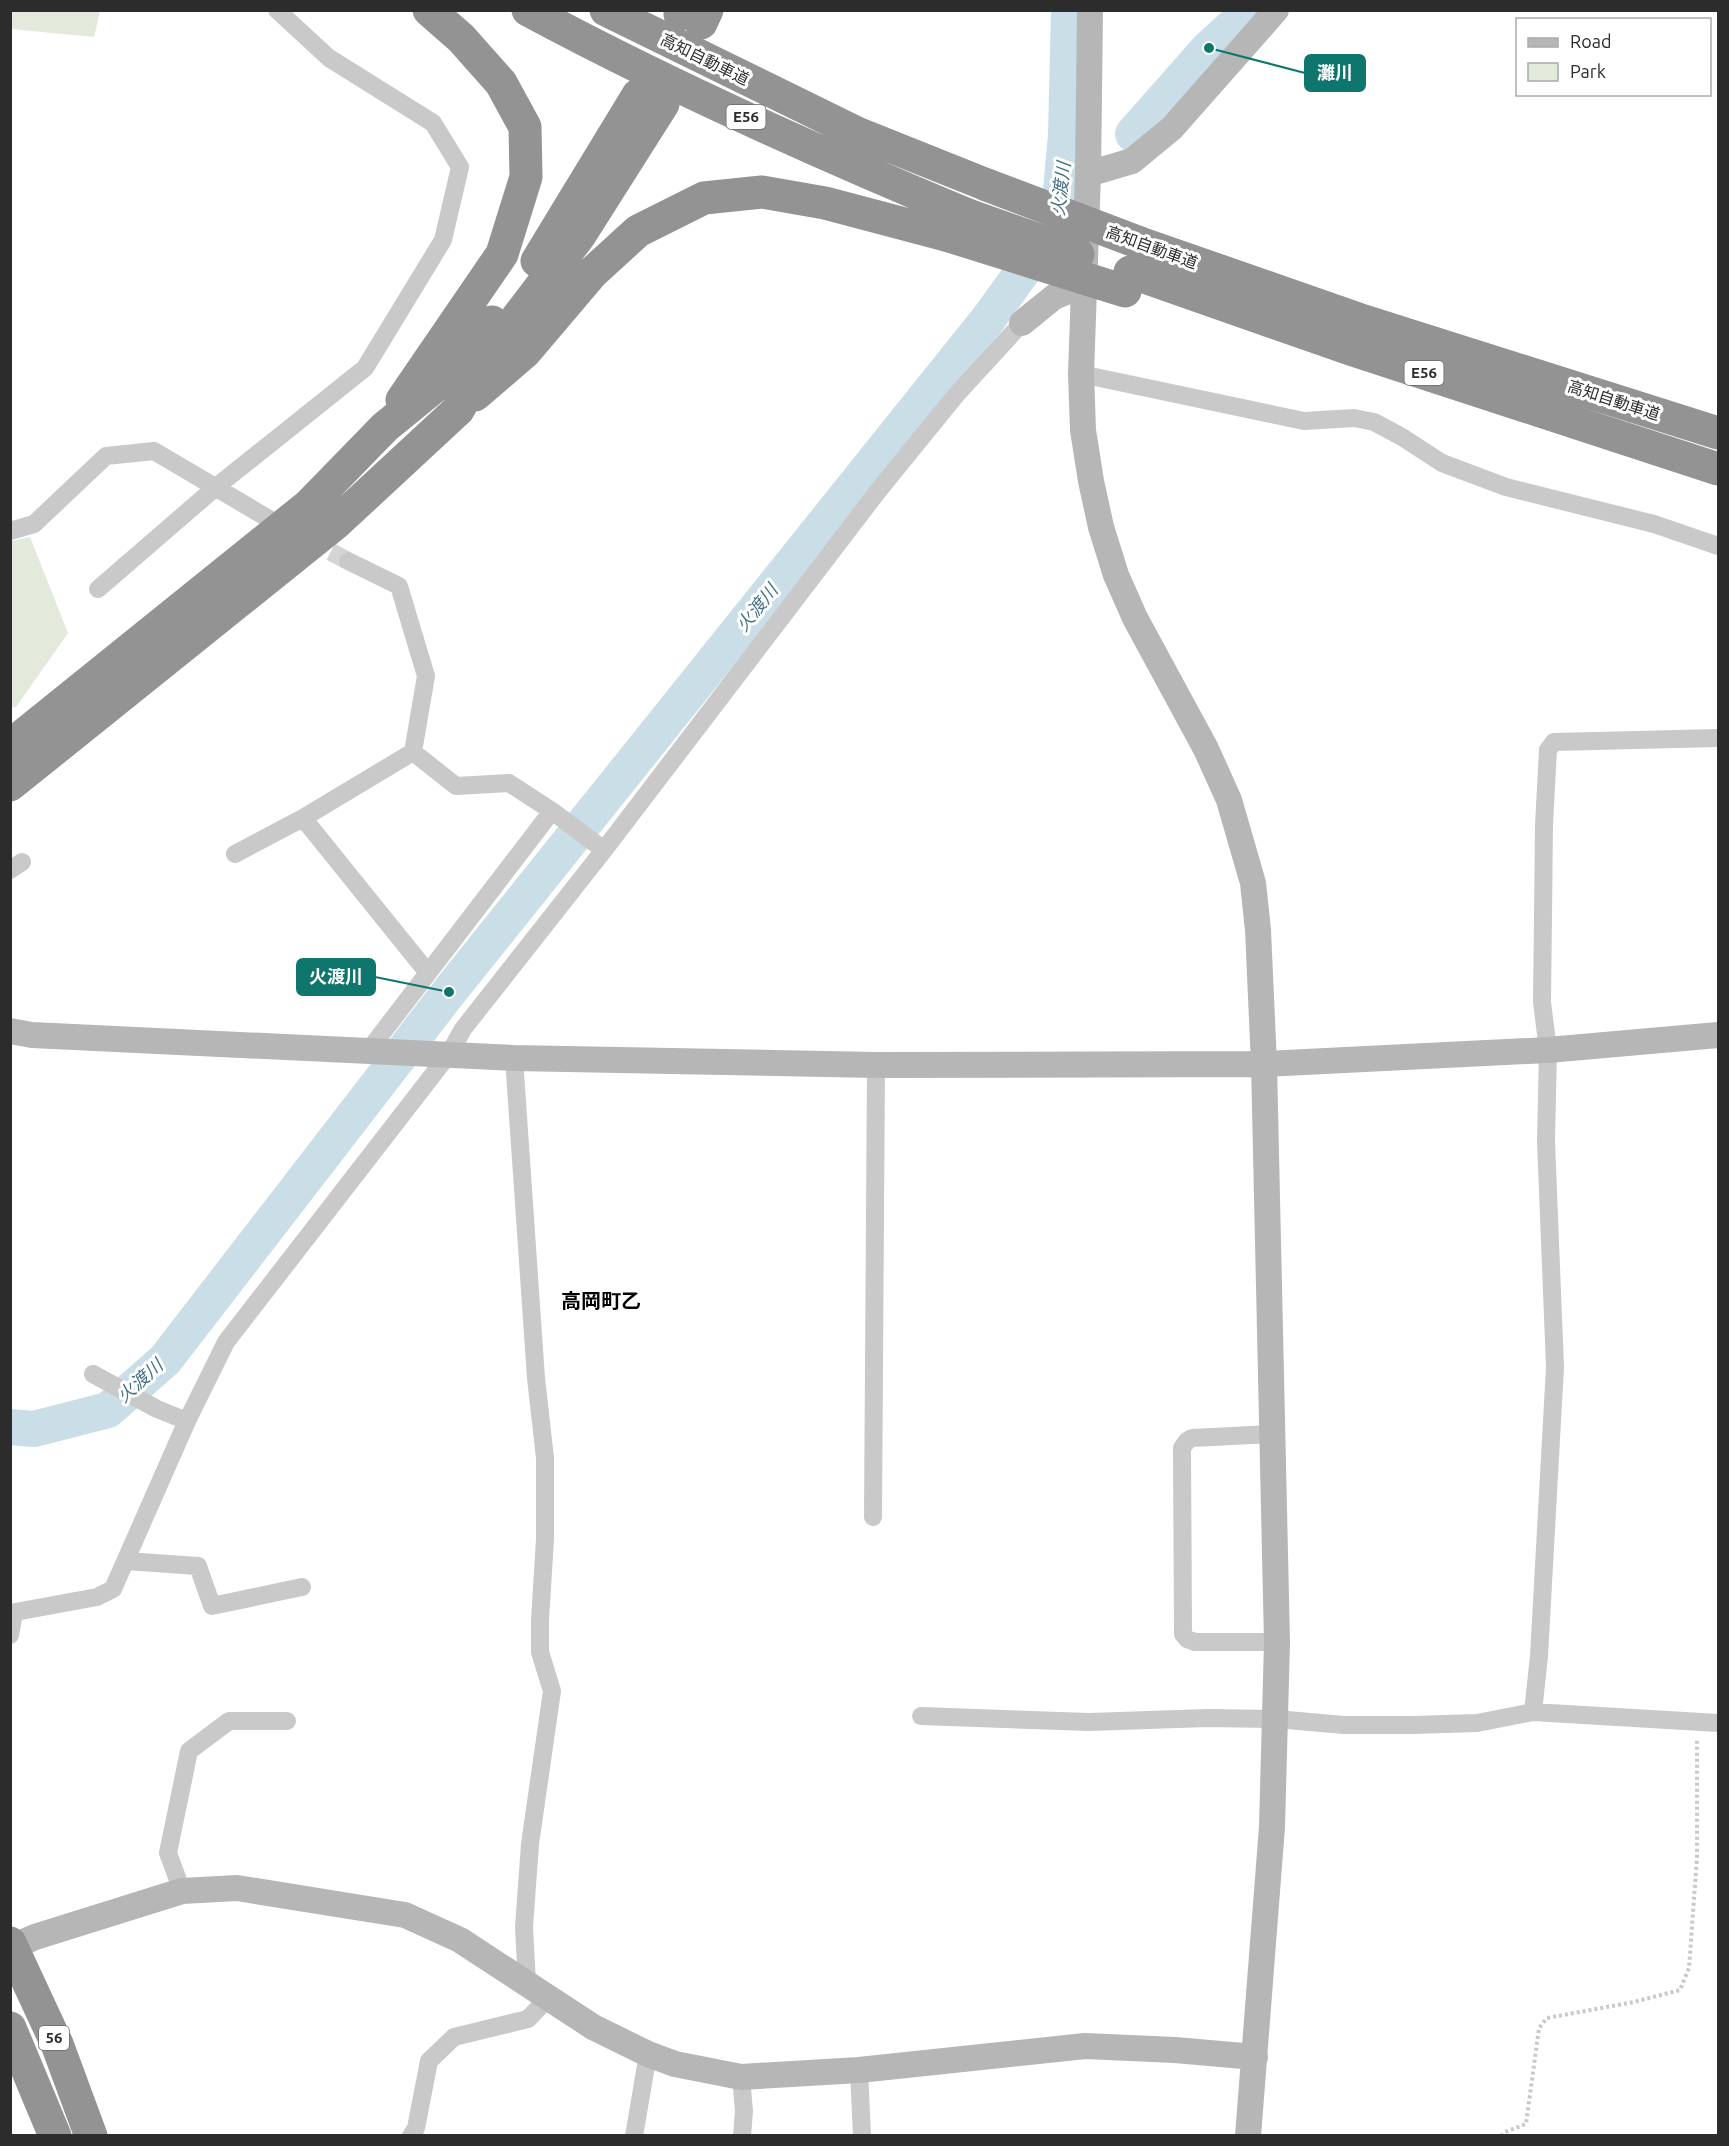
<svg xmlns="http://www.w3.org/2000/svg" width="1729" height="2146" font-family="Ubuntu,'Noto Sans JP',sans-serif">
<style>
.green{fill:#e3e9db}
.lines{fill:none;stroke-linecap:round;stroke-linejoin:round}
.river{stroke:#c9dee7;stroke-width:36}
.street-tunnel{stroke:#d5d5d5;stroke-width:18;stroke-dasharray:18 9;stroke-linecap:butt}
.path{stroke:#c9c9c9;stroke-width:4;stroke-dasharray:3 3;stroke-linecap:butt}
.street{stroke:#c9c9c9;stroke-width:18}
.secondary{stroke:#b6b6b6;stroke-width:26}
.highway{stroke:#939393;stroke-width:33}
.highway-bridge{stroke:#939393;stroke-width:33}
.labels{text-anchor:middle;stroke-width:6;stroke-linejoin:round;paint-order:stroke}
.shield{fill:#fff;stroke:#6b6b6b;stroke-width:1.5}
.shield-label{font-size:15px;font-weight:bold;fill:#2c2c2c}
.street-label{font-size:16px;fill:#2c2c2c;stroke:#fff}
.water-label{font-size:18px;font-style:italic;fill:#447185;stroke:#fff}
.quarter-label{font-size:20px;font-weight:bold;fill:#000;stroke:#fff}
.leader{fill:none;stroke:#0f766e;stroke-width:2}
.callout-dot{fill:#0f766e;stroke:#fff;stroke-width:2}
.callout{fill:#0f766e;stroke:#0f766e;stroke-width:2}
.callout-label{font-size:18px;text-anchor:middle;font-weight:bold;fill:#fff}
</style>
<rect width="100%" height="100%" fill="#fff"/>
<path class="green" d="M10 11 11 10 100 11 94 37 11 29Z
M30 537 68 633 16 707H11V541Z"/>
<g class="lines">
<path class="river" d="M1133 134 1209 48 1251 10
M1058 223 1066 135 1069 10
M10 1427 34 1429 108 1410 165 1360 449 992 989 318 1049 235"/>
<path class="street-tunnel" d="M307 539 348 561"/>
<path class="path" d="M1501 2136 1505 2132 1526 2124 1539 2028 1547 2018 1634 2002 1680 1990 1689 1968 1697 1857V1738"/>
<path class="street" d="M1081 374 1304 421 1354 418 1374 422 1402 437 1442 463 1506 487 1654 524 1718 546
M10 531 34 524 106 456 154 451 269 519
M348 561 399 586 426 676 413 752
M98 589 216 487 365 368 443 240 460 167 433 123 329 58 277 10
M235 854 303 818
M10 870 22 862
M428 973 303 818 413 752 456 786 509 783 552 811
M369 1050 552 811 604 850
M514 1058 536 1378 545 1458V1539L540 1620V1652L552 1691 530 1844 524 1927 527 1983
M93 1374 157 1409 187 1421
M1272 1434 1192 1438 1187 1441 1182 1448 1183 1634 1187 1639 1195 1642H1277
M873 1517 876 1065
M126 1561 198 1566 212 1606 302 1587
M10 1613 97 1597 113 1589 187 1421 226 1342 449 1054 463 1029 604 850 878 491 956 395 1022 323
M10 1635 14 1613
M1533 1712 1539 1656 1555 1367 1546 1141 1548 1050 1542 1002 1544 825 1548 750 1554 742 1718 738
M921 1716 1089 1722 1208 1718 1276 1719 1344 1725H1413L1477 1723 1533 1712 1718 1723
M182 1891 168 1853 189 1751 229 1721H287
M859 2070 862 2136
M741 2077 744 2111 742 2136
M411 2136 416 2128 429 2061 454 2037 528 2019 549 1997
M634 2136 648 2054"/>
<path class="secondary" d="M1090 10 1088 174 1081 374 1083 430 1091 481 1101 527 1116 575 1135 618 1206 749 1229 800 1253 883 1258 930 1264 1064 1277 1642 1272 1827 1248 2136
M1088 174 1132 161 1172 128 1276 10
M1022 323 1054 297 1083 285
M10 1031 32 1035 514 1058 876 1065 1264 1064 1548 1050 1718 1035
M10 1948 35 1937 182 1891 237 1888 405 1915 460 1940 593 2027 648 2054 675 2064 741 2077 859 2070 1085 2046 1175 2050 1255 2057"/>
<path class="highway" d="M528 10C671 87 819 153 968 215
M606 10 857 133 987 185
M680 14 681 10
M701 23 707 10
M1140 243 1364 321 1718 433
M537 261 638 95
M1130 272 1353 350 1718 469
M475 395 525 352 592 273 638 231 704 198 762 192 825 203 946 235
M402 400 502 254 526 177 525 127 501 83 461 38 429 10
M10 746 309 505 385 427 439 383 492 322
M10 785 335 524 458 410 491 352 580 235 663 104
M10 1943 57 2044 91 2136
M10 2028 55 2136"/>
<path class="highway-bridge" d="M987 185 1140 243
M968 215 1078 254
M946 235 1125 291"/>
</g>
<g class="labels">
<g class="shield">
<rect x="726.5" y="105" width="39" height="24" rx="4.5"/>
<rect x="1404.5" y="361" width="39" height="24" rx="4.5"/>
<rect x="39" y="2026" width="30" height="24" rx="4.5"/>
</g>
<g class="shield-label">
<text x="746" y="122">E56</text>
<text x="1424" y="378">E56</text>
<text x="54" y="2043">56</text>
</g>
<g class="street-label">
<text transform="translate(705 59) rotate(26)" y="6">高知自動車道</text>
<text transform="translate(1152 247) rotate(20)" y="6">高知自動車道</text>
<text transform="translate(1614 400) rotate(18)" y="6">高知自動車道</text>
</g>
<g class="water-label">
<text transform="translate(1061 189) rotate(-83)" y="6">火渡川</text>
<text transform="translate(757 608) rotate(-51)" y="6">火渡川</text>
<text transform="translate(140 1381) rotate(-42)" y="6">火渡川</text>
</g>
<g class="quarter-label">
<text x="601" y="1308">高岡町乙</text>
</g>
</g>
<path class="leader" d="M1209 48L1305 73M449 992L375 977"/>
<g class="callout-dot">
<circle cx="1209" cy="48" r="6"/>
<circle cx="449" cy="992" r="6"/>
</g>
<g class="callout">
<rect x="1305" y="55" width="60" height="36" rx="6"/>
<rect x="297" y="959" width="78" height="36" rx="6"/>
</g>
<g class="callout-label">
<text x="1335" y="79">灘川</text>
<text x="336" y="983">火渡川</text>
</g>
<rect width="1729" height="2146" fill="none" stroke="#2c2c2c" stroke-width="24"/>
<rect x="1516" y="18" width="195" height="78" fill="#ffffff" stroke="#ababab" stroke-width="1.5"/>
<rect x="1528" y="38" width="30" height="9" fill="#b6b6b6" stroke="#ababab" stroke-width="1.5"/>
<text x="1570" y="48" font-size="18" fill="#2c2c2c">Road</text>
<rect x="1528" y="63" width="30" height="18" fill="#e3e9db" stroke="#ababab" stroke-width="1.5"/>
<text x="1570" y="78" font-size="18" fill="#2c2c2c">Park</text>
</svg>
